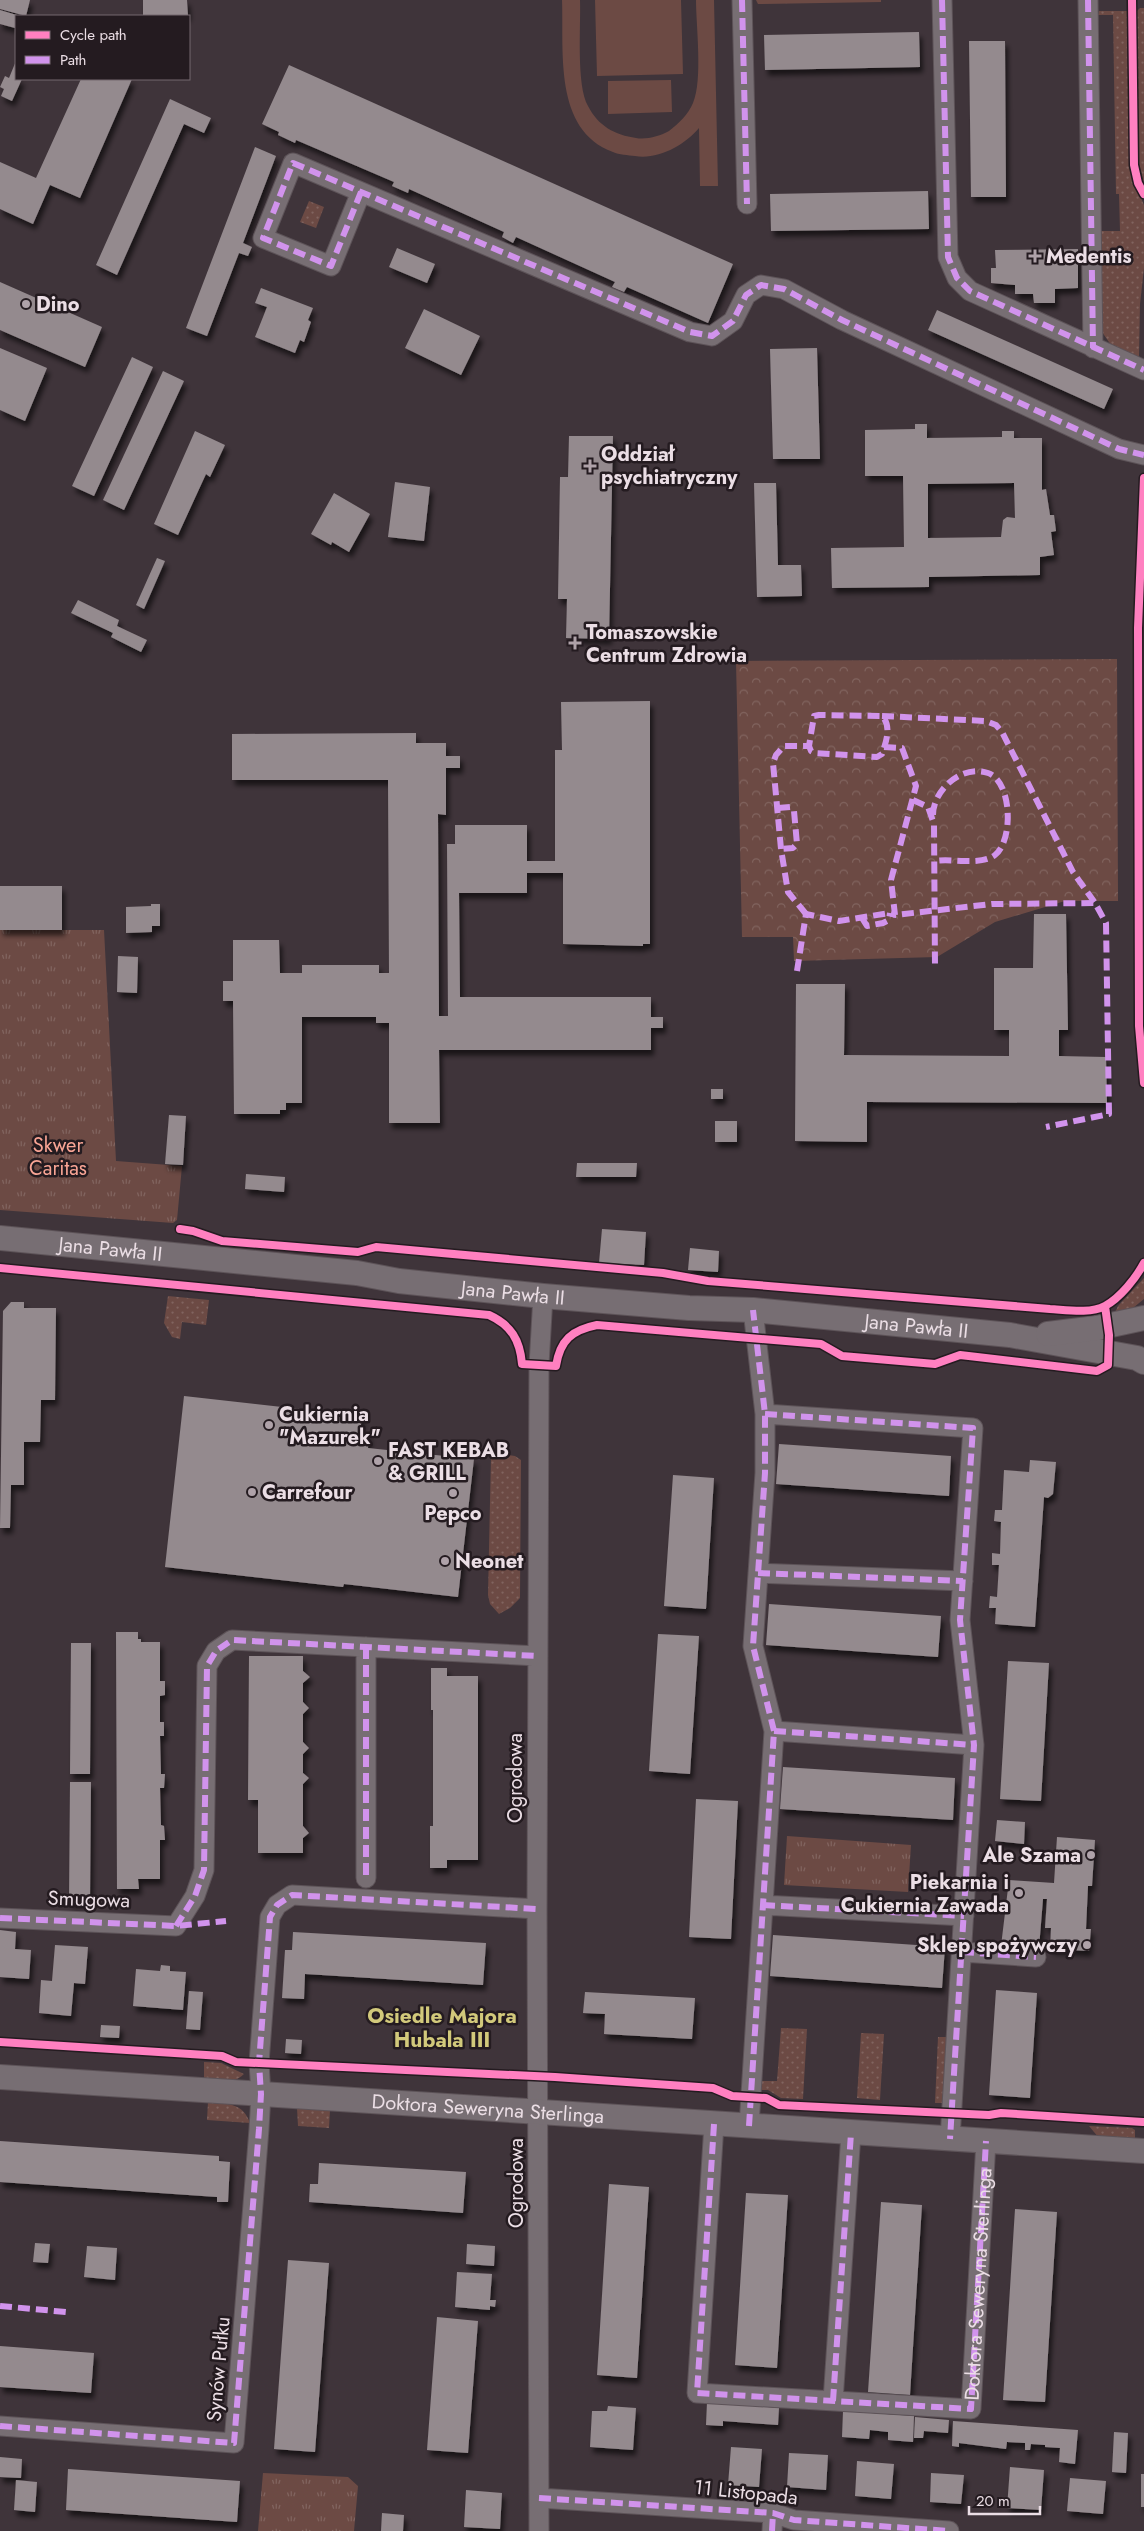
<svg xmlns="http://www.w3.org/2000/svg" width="1144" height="2531" font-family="Jost,sans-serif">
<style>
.grass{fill:url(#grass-dots)}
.forest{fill:url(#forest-crowns)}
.park{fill:url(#park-tufts)}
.pitch{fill:#6c4a44}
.building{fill:#948a8e;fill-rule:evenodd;filter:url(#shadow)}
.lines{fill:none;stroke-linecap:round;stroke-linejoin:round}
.minor-casing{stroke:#5d5358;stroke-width:21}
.tertiary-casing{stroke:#5d5358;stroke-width:26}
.minor{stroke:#776e73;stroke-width:19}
.tertiary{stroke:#776e73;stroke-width:24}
.quiet{stroke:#d193ec;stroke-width:6;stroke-dasharray:12 6;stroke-linecap:butt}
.cycleway-casing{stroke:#241b20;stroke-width:11}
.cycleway{stroke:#ff80c0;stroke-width:8}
.poi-dot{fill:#afa2a9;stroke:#241b20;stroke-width:2}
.labels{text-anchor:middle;stroke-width:5;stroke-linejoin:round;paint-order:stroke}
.poi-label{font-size:20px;font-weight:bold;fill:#ebdee5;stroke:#241b20;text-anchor:start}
.park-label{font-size:20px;fill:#faa595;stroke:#241b20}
.street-label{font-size:20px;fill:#ebdee5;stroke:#241b20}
.neighbourhood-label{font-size:21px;font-weight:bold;fill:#d2c97b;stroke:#241b20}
</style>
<defs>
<pattern id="grass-dots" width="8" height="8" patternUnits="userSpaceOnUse" patternTransform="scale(1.25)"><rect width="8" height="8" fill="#6c4a44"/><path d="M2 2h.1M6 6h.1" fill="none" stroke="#81645f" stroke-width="1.8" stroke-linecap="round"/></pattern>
<pattern id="forest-crowns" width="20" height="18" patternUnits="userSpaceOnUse" patternTransform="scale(1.25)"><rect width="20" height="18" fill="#6c4a44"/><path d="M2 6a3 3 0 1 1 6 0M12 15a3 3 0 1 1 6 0" fill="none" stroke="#81645f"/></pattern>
<pattern id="park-tufts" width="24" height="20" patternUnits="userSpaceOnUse" patternTransform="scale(1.25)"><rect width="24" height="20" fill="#6c4a44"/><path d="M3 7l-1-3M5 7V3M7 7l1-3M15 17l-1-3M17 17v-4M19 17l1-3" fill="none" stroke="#81645f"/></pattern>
<filter id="shadow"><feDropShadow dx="3" dy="5.5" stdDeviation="2.5" flood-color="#0009"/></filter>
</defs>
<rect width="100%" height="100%" fill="#3f343a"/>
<path class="grass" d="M1140 8H1144V183L1139 164 1136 12Z
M1099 11H1127L1129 162 1132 177 1144 205V268L1140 304 1139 357 1111 345 1102 332 1101 231H1120L1119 194H1116L1113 15H1098Z
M309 201 324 207 316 228 300 222Z
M1144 1278V1299L1128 1312 1113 1317 1118 1306Z
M168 1296 209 1300 206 1325 182 1322 180 1339 172 1337 164 1323Z
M496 1453 515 1456 521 1460 520 1598 510 1608 499 1614 490 1604 488 1595 491 1456Z
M781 2028 807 2029 803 2099 781 2098 768 2090H759V2081H777Z
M861 2033 884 2034 880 2100 857 2098Z
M938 2037H950L945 2103H935Z
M204 2062 221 2063 244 2074C233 2085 218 2081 204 2080Z
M208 2102C227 2104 243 2102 250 2123L207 2120Z
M297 2108 330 2110 329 2128 298 2126Z
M1089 2126 1132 2128 1135 2130V2140L1099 2138Z"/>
<path class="forest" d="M1117 659 1118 901H1065L995 922 937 957 794 961 793 937H742L736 661Z"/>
<path class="park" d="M756 0H881V2L758 4Z
M0 930H104L116 1161 182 1166 177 1220 173 1223 0 1210Z
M787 1836 911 1845 908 1892 784 1885Z
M263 2473 348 2477 358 2486 354 2531H258Z"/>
<path class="pitch" d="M562 0H580C581 26 576 85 588 106 598 126 615 135 636 138 646 140 660 136 669 131 679 123 688 115 693 103 703 80 696 26 696 0H714L718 186H700L699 128C685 145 658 160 635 156 628 155 619 155 613 152 553 130 564 51 562 0Z
M595 0H681L683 74 597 76Z
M671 80 672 112 608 114V81Z"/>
<path class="building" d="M0 0H30L26 16 0 9Z
M143 0H187L188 16H143Z
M0 10 20 16H16L15 28 0 24Z
M919 32 920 67 765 70 764 35Z
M969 41H1005L1006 197H971Z
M16 61V79H22L12 101 1 96 4 89 0 87 5 76 9 78Z
M289 65 733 264 708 323 627 287 624 292 612 287 615 282 516 237 513 243 502 237 504 232 409 189 408 193 392 186 394 182 296 140 295 143 278 135 279 132 262 124Z
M81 79H132L80 198 50 185 33 224 0 209V162L36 178Z
M170 99 211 118 204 133 184 124 117 275 96 265Z
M255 147 276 156 243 243 252 247 248 256 239 253 207 336 186 328Z
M928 191 929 229 771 231 770 194Z
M397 248 435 264 427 283 389 267Z
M1078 249V288L1055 289V303H1034L1033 294H1015V285L991 283V268H996L995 250Z
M0 282 102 327 85 367 0 330Z
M261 288 313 308 308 320 311 322 304 342 300 340 295 353 255 337 267 307 255 303Z
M424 309 480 336 461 375 405 348Z
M937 310 1113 389 1104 409 928 330Z
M0 348 47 368 25 421 0 410Z
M817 348 820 459H773L770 349Z
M132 357 153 367 94 496 72 486Z
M163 371 184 381 124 510 103 500Z
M915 424H927V438L1002 437V431H1014V438H1042V490L1046 489 1050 515H1054L1056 531 1051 532 1054 555 1040 557V575L929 577V587L832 588 831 548 904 547 903 476H865V430L915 429ZM1014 483 1015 518 1007 517 1003 520 1001 537 928 538V484Z
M195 431 225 445 210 477 206 474 178 535 154 524Z
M569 436H613L609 639 566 638 567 599H558L560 477H568Z
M395 482 430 487 424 541 388 537Z
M754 483H776L778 565H801L802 596 757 597Z
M334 493 370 514 349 552 332 542 331 545 311 534Z
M157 558 165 561 144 609 136 605Z
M78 600 119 620 117 626 147 640 141 652 111 637 113 633 71 613Z
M650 701V944H643V946L563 944V873H527V893H459L460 997H651V1017H663V1028H651V1050H439L440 1123H389V1023H376V1017H302V1103H286V1110H280V1114H234L233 1001H223V981H233V940H279L280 973H302V965H379V973H389L388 780H232V734L416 733V743H446V756H460V768H446V815L438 814 439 1016H448L447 844H455V825H527V861H555V750H562L561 702Z
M0 886H62V930H0Z
M151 904H160V926H152V932L126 933V907L151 906Z
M1034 914H1066L1068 1030H1059V1056L1106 1057 1107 1103 867 1102V1142L795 1141 796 984H845L844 1055 1009 1056V1030H994V968H1033Z
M118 956 138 957 137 993 117 992Z
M711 1089H723V1099H711Z
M169 1115 186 1116 183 1165 165 1164Z
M715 1121H737V1142H715Z
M577 1163H637L636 1177H576Z
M246 1174 285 1177 284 1192 245 1189Z
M602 1229 646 1232 644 1265 599 1263Z
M690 1248 719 1251 718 1272 688 1270Z
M11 1302H24V1308H56L55 1400H41L40 1442H24V1485H11L10 1528H0L3 1311Z
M184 1396 362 1416 360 1433 369 1434 368 1448 474 1459 458 1597 344 1584 343 1587 165 1567Z
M779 1444 951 1456 949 1496 776 1484Z
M1030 1460 1056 1462 1053 1494 1048 1498 1044 1497 1035 1627 995 1624 996 1608H989L990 1596 997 1597 999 1565H992V1553L1000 1554 1001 1522 994 1521 995 1510H1002L1004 1470 1029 1472Z
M673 1475 714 1478 706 1609 664 1606Z
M769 1604 941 1616 938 1657 766 1645Z
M116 1632H138V1639H141V1642H160V1681H165V1695L160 1696V1722H164V1736H160L161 1774H165L164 1788H160L161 1825 164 1826 165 1840H160V1879H138L139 1889H117Z
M658 1634 699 1636 690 1774 649 1771Z
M71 1643H91L90 1774H70Z
M249 1656H303V1671L310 1677 303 1683V1702L309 1708 303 1714V1742L309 1748 303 1754V1773L309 1778 303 1784V1826L309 1833 303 1838V1853H258V1800H248Z
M1008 1661 1049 1663 1041 1801 1000 1799Z
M431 1668H447V1676H478V1860H447V1868H430V1826H433V1710H431Z
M783 1767 955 1778 953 1820 780 1809Z
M70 1782H91L90 1902H69Z
M696 1799 738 1801 731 1939 689 1937Z
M997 1820 1025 1822 1024 1844 995 1841Z
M1057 1837 1095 1840 1092 1886H1088L1086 1929H1091L1089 1951 1050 1949 1051 1928H1045L1047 1899H1043L1039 1948 1001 1946 1009 1880 1054 1883Z
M0 1930 16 1932 15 1949 31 1950 29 1979 0 1977Z
M293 1932 486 1943 483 1985 305 1974 304 1999 282 1998 285 1950H292Z
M773 1935 945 1947 942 1988 770 1976Z
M55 1945 88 1947 85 1984 74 1983 71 2016 39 2013 41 1980 52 1981Z
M161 1965 170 1966V1971L186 1972 183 2010 133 2006 136 1969 160 1971Z
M996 1990 1037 1993 1030 2098 989 2095Z
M189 1991 203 1992 200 2030 186 2029Z
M585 1992 695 1998 692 2039 604 2034 605 2014 583 2013Z
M101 2025 120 2026 119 2038 100 2037Z
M286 2039 302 2040 301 2054 285 2053Z
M0 2141 219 2156V2161L230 2162 228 2202H217V2197L0 2182Z
M319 2163 466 2172 463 2213 309 2202 310 2184H318Z
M609 2184 649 2187 637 2378 597 2375Z
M746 2193 788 2195 777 2368 735 2365Z
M881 2202 922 2205 910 2395 868 2392Z
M1015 2209 1057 2212 1045 2402 1003 2400Z
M35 2243 50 2244 48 2263 33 2262Z
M467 2244 495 2246 494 2266 466 2264Z
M87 2246 117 2248 115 2280 84 2277Z
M288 2260 329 2263 315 2452 274 2449Z
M457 2272 492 2274 490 2300H496L495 2307 490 2306V2310L455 2307Z
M437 2317 478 2321 468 2453 427 2450Z
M0 2346 94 2353 91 2393 0 2387Z
M707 2402 779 2408 778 2425 723 2421V2426L706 2425Z
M608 2406 636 2408 633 2450 590 2447 592 2411H607Z
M843 2411 914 2416 913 2442 888 2440V2432L870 2430 869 2439 842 2437Z
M915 2417 949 2420 948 2433 924 2431 923 2438H914Z
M953 2421 1078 2430 1075 2464 1059 2462 1060 2448 1045 2447V2445L1031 2444 1030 2450H1025V2443L1007 2442 1006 2449 959 2443V2447L952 2446Z
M1114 2432 1128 2433 1126 2473 1112 2472Z
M731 2447 762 2449 759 2487 728 2485Z
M789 2453 828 2455 826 2490 787 2487Z
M0 2457 22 2459 21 2478 0 2477Z
M857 2461 894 2464 891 2499 855 2496Z
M1010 2467 1044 2470 1041 2510 1007 2508Z
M68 2469 240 2481 237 2522 66 2510Z
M931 2473 964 2475 961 2504 930 2502Z
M1141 2474H1144V2507H1141Z
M1070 2478 1106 2481 1103 2514 1067 2511Z
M16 2480 37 2482 35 2512 14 2510Z
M466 2490 502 2493 500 2529 464 2527Z
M382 2513 404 2515 403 2531H381Z"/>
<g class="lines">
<g class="minor-casing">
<path id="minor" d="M742 0 747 204
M942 0 948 257 957 278 970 291 1144 370
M1088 0 1093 348
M361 192 331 266 263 238 293 163 690 332 712 336 733 321 746 295 761 285 784 289 842 320 1119 449 1144 455
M765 1414 973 1428 960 1620 974 1745 950 2139
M758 1573 963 1581
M366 1647V1878
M774 1731 974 1745
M763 1905 964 1916
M0 1918 176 1926 195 1896 204 1870 207 1666 216 1651 232 1640 538 1656
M962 1952 1036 1957
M714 2124 697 2393 971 2409 986 2141
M749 2126 774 1731 753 1646 765 1473V1414L753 1310
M833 2401 851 2133
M0 2426 234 2443 259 2129 261 2094 259 2063 270 1917 277 1905 292 1895 537 1909
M539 2498 773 2513 794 2520 949 2531
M539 2531 537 1909 539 1365 543 1296
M772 2531 773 2513"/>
</g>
<g class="tertiary-casing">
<g id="tertiary">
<path id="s1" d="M0 1238 357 1273 399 1281 543 1296 689 1308 753 1310 1010 1335 1137 1358 1144 1362"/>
<path d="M1048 1334 1097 1328 1144 1318"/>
<path id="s2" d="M0 2077 1144 2151"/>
</g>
</g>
<use href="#minor" class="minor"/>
<use href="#tertiary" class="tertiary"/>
<g class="quiet">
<path d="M742 0 747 204"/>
<path d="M942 0 948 257 957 278 970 291 1144 370"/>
<path d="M1088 0 1093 348"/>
<path d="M361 192 331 266 263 238 293 163 690 332 712 336 733 321 746 295 761 285 784 289 842 320 1119 449 1144 455"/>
<path d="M882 716 986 721 996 725 1002 732 1073 872 1095 903"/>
<path d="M884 747 902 748 916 786 891 880 895 915 992 904 1095 903 1106 923 1109 1114 1046 1127"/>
<path d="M913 800 928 807 934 824 935 967"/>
<path d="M778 808 790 807 794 811 797 844 793 848 781 849"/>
<path d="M933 815C933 790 962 764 988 773 1012 781 1014 840 995 855 981 866 952 858 935 861"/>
<path d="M806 914 788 892 781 849 773 763 776 755 784 746H809L814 716 819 715 882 716C892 726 886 742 882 754L877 757 815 753 811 751 809 746"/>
<path d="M862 918 867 926 883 923 889 920 890 913"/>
<path d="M797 971 806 914 839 921 890 913 895 915"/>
<path d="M765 1414 973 1428 960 1620 974 1745 950 2139"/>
<path d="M758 1573 963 1581"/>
<path d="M366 1647V1878"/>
<path d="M774 1731 974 1745"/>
<path d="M763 1905 964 1916"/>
<path d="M0 1918 176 1926 226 1921"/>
<path d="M176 1926 195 1896 204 1870 207 1666 216 1651 232 1640 538 1656"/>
<path d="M962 1952 1036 1957"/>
<path id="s3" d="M714 2124 697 2393 971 2409 986 2141"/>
<path d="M749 2126 774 1731 753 1646 765 1473V1414L753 1310"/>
<path d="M0 2306 66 2312"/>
<path d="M833 2401 851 2133"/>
<path d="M0 2426 234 2443 259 2129 261 2094 259 2063 270 1917 277 1905 292 1895 537 1909"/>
<path d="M539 2498 773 2513 794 2520 949 2531"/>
<path d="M772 2531 773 2513"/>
</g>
<g class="cycleway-casing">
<path id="cycleway" d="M1132 0 1134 165 1138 183 1144 194
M1144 478 1138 628 1139 1026 1144 1083
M180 1229 193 1231 222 1241 358 1252 376 1247 663 1273 708 1281 1050 1309C1067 1310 1090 1314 1105 1306 1120 1298 1136 1278 1144 1263
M0 1268 489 1315C511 1325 520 1340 522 1364L556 1366C560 1340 572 1330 597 1325L821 1344 842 1356 935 1364 960 1355 1097 1371 1108 1365 1109 1335 1105 1306
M0 2042 222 2056 236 2062 555 2077 713 2088 732 2096 766 2098 779 2105 989 2115 1001 2113 1143 2122"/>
</g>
<use href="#cycleway" class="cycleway"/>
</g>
<g class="poi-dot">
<path d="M1032.5 248.5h5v5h5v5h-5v5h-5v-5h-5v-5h5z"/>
<circle cx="26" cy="304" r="5"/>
<path d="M587.5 458.5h5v5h5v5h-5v5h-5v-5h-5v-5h5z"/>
<path d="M572.5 635.5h5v5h5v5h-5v5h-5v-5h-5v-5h5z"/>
<circle cx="269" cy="1425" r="5"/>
<circle cx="378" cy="1461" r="5"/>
<circle cx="252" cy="1492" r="5"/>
<circle cx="453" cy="1493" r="5"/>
<circle cx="445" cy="1561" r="5"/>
<circle cx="1091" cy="1855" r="5"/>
<circle cx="1019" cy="1893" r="5"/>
<circle cx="1087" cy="1945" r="5"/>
</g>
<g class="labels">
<g class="poi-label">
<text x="1046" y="263">Medentis</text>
<text x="36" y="311">Dino</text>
<text x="601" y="461">Oddział<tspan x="601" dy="23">psychiatryczny</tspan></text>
<text x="586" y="639">Tomaszowskie<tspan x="586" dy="23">Centrum Zdrowia</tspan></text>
<text x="279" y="1421">Cukiernia<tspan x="279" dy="23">"Mazurek"</tspan></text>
<text x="388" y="1457">FAST KEBAB<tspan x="388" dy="23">&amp; GRILL</tspan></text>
<text x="262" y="1499">Carrefour</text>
<text x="453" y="1520" text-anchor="middle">Pepco</text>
<text x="455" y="1568">Neonet</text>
<text x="1081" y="1862" text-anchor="end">Ale Szama</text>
<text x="1009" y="1889" text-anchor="end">Piekarnia i<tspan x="1009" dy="23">Cukiernia Zawada</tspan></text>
<text x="1077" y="1952" text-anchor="end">Sklep spożywczy</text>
</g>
<g class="park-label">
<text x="58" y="1152">Skwer<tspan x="58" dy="23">Caritas</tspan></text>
</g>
<g class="street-label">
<text dy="7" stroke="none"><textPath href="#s1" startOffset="111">Jana Pawła II</textPath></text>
<text dy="7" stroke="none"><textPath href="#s1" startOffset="516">Jana Pawła II</textPath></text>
<text dy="7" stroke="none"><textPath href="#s1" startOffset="921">Jana Pawła II</textPath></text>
<text transform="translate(515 1778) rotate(-90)" y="7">Ogrodowa</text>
<text transform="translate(89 1899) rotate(2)" y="7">Smugowa</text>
<text dy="7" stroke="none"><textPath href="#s2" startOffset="489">Doktora Seweryna Sterlinga</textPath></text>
<text transform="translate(516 2183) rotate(-90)" y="7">Ogrodowa</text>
<text dy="7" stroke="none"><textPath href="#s3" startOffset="669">Doktora Seweryna Sterlinga</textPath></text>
<text transform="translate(218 2369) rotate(-85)" y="7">Synów Pułku</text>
<text transform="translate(746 2492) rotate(6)" y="7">11 Listopada</text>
</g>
<g class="neighbourhood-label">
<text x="442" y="2023">Osiedle Majora<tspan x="442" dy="24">Hubala III</tspan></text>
</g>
</g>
<rect x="15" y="15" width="175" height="65" fill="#241b20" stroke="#74696f"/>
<rect x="25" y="31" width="25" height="8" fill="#ff80c0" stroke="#74696f"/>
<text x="60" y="40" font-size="15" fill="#ebdee5">Cycle path</text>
<rect x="25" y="56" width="25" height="8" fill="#d193ec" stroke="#74696f"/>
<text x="60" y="65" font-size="15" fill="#ebdee5">Path</text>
<path d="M969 2506v8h71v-8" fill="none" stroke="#ebdee5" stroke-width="2.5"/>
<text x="976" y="2506" font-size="15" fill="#ebdee5" stroke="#241b20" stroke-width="4" paint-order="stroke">20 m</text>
</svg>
